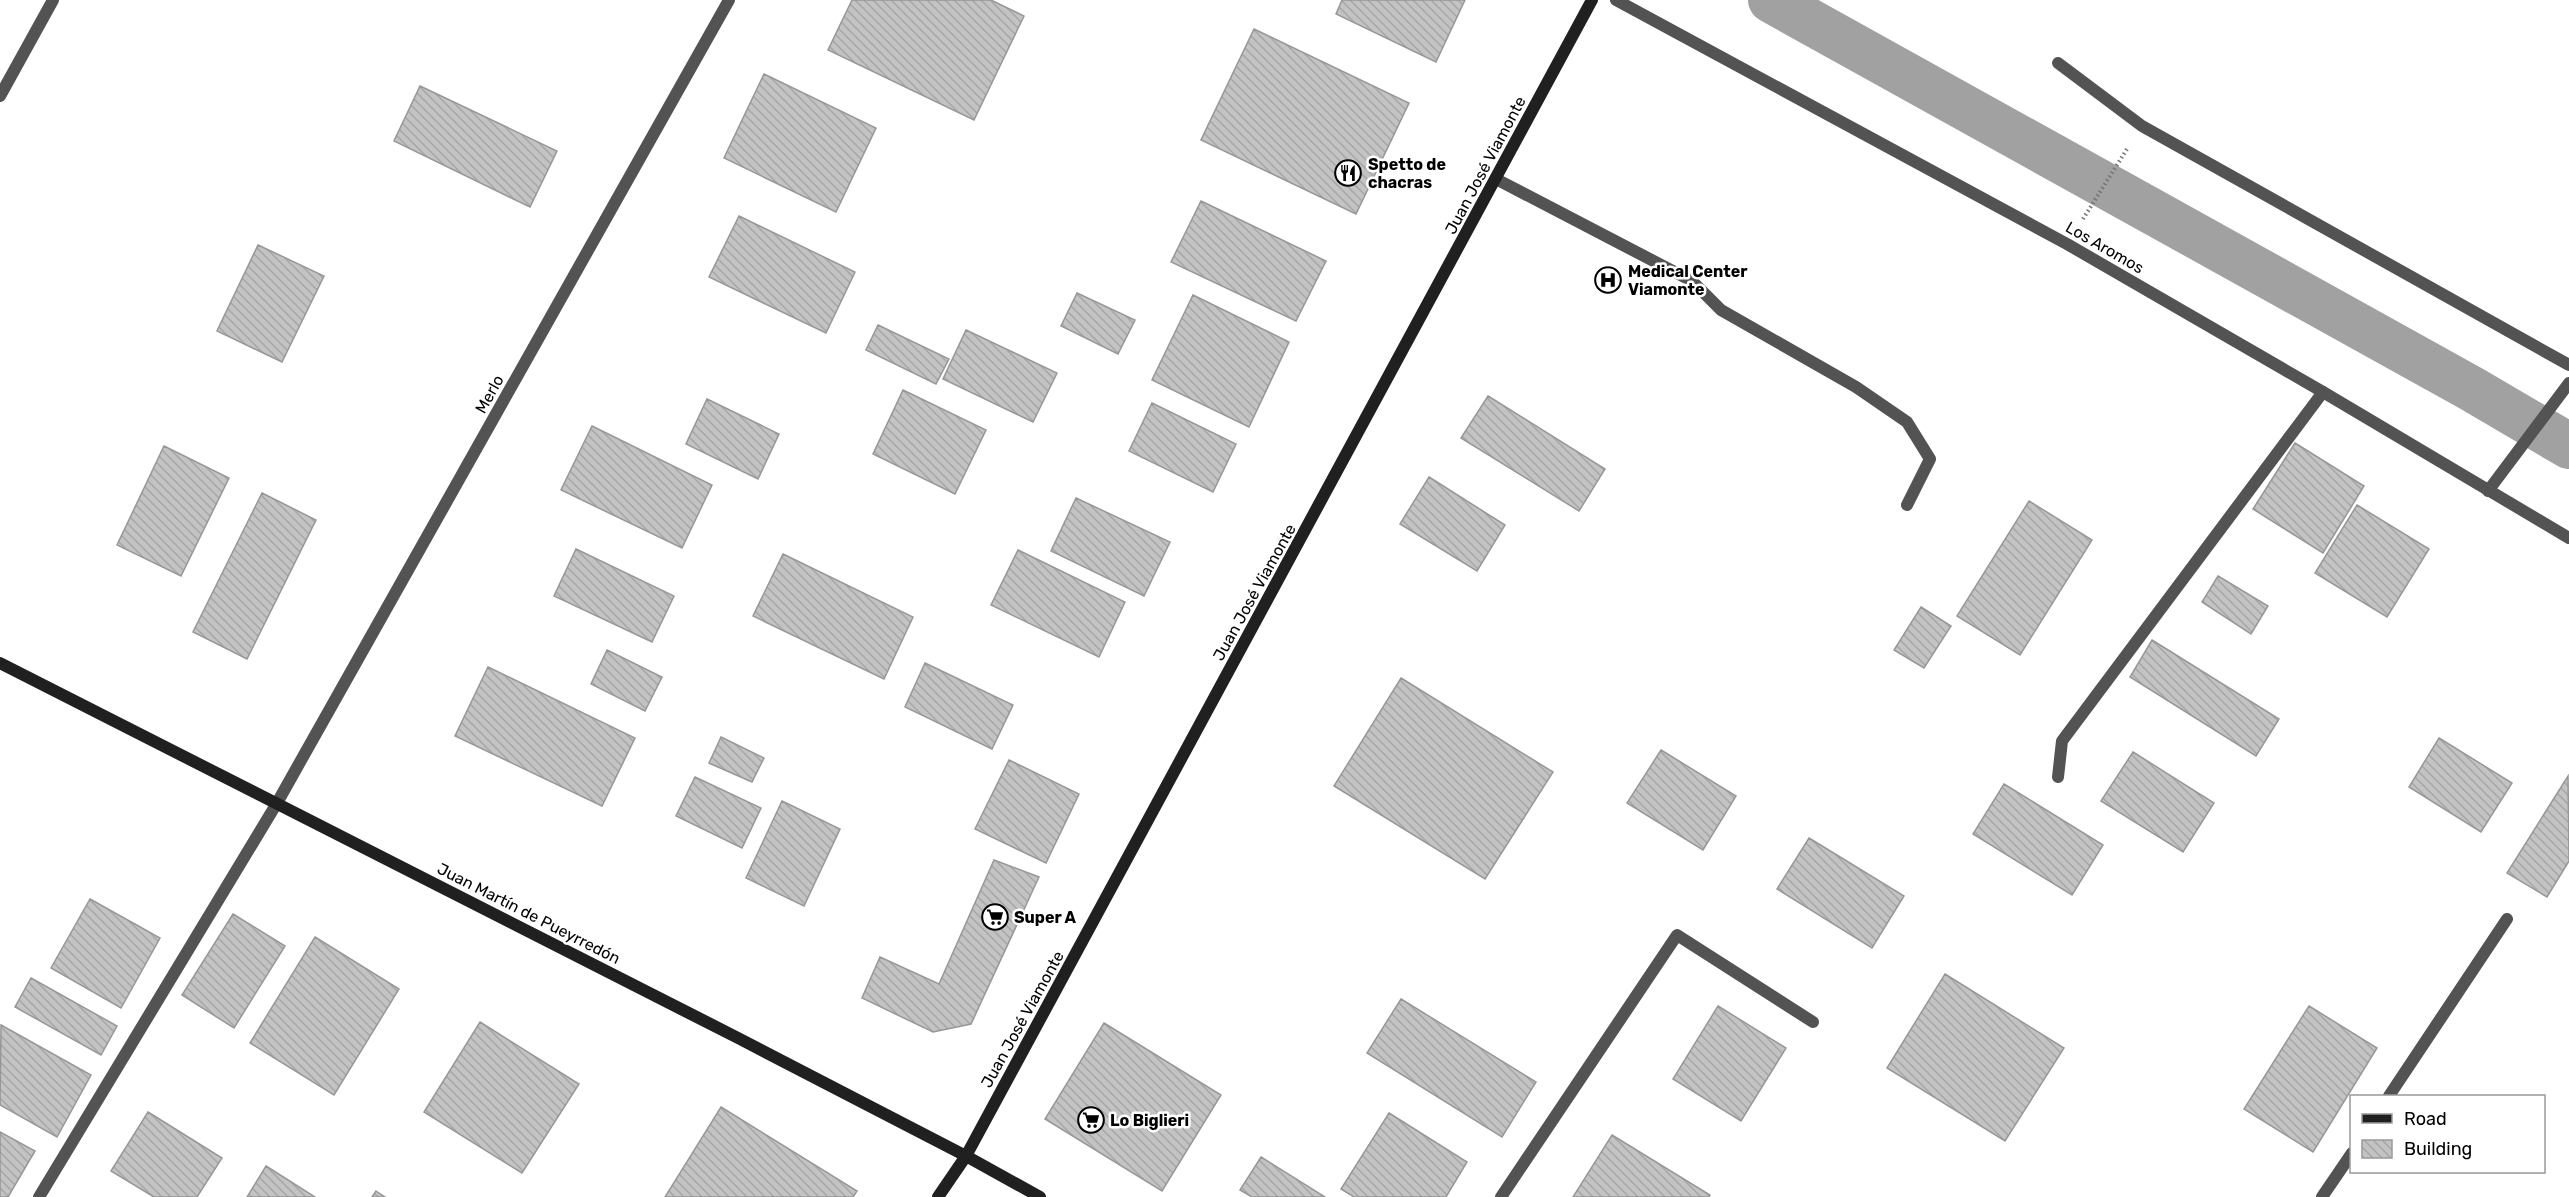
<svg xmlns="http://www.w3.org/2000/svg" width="2569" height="1197" font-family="Rubik,sans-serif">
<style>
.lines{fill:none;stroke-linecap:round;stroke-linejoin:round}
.canal{stroke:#a1a1a1;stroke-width:46}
.building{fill:url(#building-back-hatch);stroke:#979797;stroke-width:1.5}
.path{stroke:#757575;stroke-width:4;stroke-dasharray:1.5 3;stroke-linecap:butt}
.lane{stroke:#535353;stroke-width:12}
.street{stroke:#535353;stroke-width:12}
.secondary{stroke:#202020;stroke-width:12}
.labels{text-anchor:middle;stroke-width:5;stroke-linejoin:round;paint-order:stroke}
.poi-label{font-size:16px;font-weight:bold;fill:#000;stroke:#fff;text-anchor:start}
.street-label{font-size:16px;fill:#000;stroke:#fff}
</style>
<defs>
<pattern id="building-back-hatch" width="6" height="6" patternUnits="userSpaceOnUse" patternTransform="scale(1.5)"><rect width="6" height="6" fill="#c3c3c3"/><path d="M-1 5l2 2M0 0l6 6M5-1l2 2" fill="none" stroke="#a6a6a6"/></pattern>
</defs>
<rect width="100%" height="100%" fill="#fff"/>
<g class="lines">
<path class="canal" d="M1771 0 2472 389 2569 446"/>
</g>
<path class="building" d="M852 0H991L1024 16 974 120 828 50Z
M1342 0H1465L1436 62 1336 14Z
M1254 29 1409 103 1356 214 1201 140Z
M764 74 876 128 836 212 724 158Z
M420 86 557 151 530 207 394 141Z
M1201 201 1326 261 1296 321 1171 262Z
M739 216 855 272 826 333 709 277Z
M258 245 324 276 282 362 217 331Z
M1077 293 1135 320 1118 354 1061 326Z
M1193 295 1289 342 1249 427 1152 380Z
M878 325 949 359 936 384 866 350Z
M966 330 1057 373 1033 422 943 379Z
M903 390 986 430 955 494 873 454Z
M1488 396 1605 469 1579 511 1461 438Z
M707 399 779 434 758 479 686 444Z
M1152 403 1236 444 1213 492 1129 451Z
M592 426 712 485 682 548 561 490Z
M2295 443 2364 486 2323 553 2253 509Z
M164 446 229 478 181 576 117 545Z
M1429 477 1505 525 1477 571 1400 524Z
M262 493 316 520 247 659 193 632Z
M1076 498 1170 542 1144 596 1051 551Z
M2029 501 2092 540 2020 655 1957 616Z
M2357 505 2429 549 2387 617 2315 573Z
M576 549 674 596 652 642 554 596Z
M1018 550 1125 602 1099 657 991 605Z
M783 554 913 617 884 679 753 616Z
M2218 576 2268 606 2251 634 2202 602Z
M1921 607 1951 626 1924 668 1894 650Z
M2152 640 2279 719 2256 756 2130 677Z
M607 650 662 677 645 711 591 684Z
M925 663 1013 705 992 749 905 707Z
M488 667 635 738 602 806 455 736Z
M1401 678 1553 772 1485 879 1334 786Z
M721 737 764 758 752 782 709 763Z
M2439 738 2512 783 2481 832 2409 787Z
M1661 750 1736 796 1703 850 1627 803Z
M2133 752 2214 803 2183 852 2101 801Z
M1009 760 1079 794 1046 863 975 829Z
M2568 776 2569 861 2547 897 2507 873Z
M695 777 761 808 742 848 676 816Z
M2004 784 2103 845 2072 895 1973 834Z
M782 801 840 829 804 906 746 878Z
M1809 838 1904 896 1872 948 1777 889Z
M994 860 1039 877 971 1024 933 1032 862 998 880 957 939 984Z
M90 899 160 938 121 1008 51 968Z
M233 914 285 946 234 1028 182 995Z
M315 937 399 989 334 1095 250 1043Z
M1945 974 2064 1048 2005 1141 1887 1068Z
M31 978 117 1026 101 1055 15 1007Z
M1401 999 1536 1082 1502 1137 1367 1053Z
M1718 1006 1786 1048 1741 1121 1673 1079Z
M2309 1006 2377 1048 2313 1152 2244 1109Z
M480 1022 579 1084 522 1173 424 1112Z
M1104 1023 1221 1095 1162 1191 1045 1119Z
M1 1025 91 1075 57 1137 0 1105Z
M721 1107 857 1191 853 1197H665Z
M148 1112 222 1158 197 1197H154L111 1171Z
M1389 1113 1467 1162 1446 1197H1354L1341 1189Z
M0 1132 35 1151 8 1197H0Z
M1612 1135 1710 1195 1709 1197H1573Z
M1261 1157 1325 1197H1252L1240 1190Z
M266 1166 315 1197H247Z
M376 1191 385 1197H372Z"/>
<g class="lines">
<path class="path" d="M2083 219 2127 149"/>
<path class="lane" d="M1496 179 1692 281 1721 310 1856 387 1907 422 1930 459 1907 505
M2488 491 2569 383
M2058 777 2062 741 2323 392
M2389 1096 2507 919
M39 1197 277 803
M2322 1197 2352 1153"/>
<path class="street" d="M1616 0 2067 244 2323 392 2569 538
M2058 63 2142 126 2569 365
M0 96 53 0
M277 803 729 0
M1501 1197 1677 935 1813 1022"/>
<path class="secondary" d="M0 663 740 1039 966 1156 1040 1197
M938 1197 966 1156 1592 0"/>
</g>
<defs>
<g id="restaurant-ring" transform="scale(1.35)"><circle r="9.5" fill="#fff" stroke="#000" stroke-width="1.5"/><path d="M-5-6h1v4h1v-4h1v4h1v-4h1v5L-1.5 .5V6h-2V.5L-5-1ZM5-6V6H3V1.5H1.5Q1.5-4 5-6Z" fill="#000"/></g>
<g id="hospital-ring" transform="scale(1.35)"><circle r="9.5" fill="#fff" stroke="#000" stroke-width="1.5"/><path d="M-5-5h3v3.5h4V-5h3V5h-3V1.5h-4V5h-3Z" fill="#000"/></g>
<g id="supermarket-ring" transform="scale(1.35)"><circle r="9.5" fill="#fff" stroke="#000" stroke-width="1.5"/><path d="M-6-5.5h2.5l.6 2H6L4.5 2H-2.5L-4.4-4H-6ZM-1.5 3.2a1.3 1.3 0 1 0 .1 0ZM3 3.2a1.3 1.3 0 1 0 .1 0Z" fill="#000"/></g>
</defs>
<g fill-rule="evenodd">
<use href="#restaurant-ring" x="1348" y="173"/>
<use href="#hospital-ring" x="1608" y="280"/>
<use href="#supermarket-ring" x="995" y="917"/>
<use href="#supermarket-ring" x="1091" y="1120"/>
</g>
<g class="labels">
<g class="poi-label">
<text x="1368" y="170">Spetto de<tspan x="1368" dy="18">chacras</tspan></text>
<text x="1628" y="277">Medical Center<tspan x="1628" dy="18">Viamonte</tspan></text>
<text x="1014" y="923">Super A</text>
<text x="1110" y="1126">Lo Biglieri</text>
</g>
<g class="street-label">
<text transform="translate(1485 165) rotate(-62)" y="6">Juan José Viamonte</text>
<text transform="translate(2105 247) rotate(30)" y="6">Los Aromos</text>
<text transform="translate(489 394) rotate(-61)" y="6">Merlo</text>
<text transform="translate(1254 592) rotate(-61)" y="6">Juan José Viamonte</text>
<text transform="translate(529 913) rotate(27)" y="6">Juan Martín de Pueyrredón</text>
<text transform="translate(1022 1019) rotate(-61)" y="6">Juan José Viamonte</text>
</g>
</g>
<rect x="2350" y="1095" width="195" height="78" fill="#ffffff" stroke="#999999" stroke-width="1.5"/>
<rect x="2362" y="1114" width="30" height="9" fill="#202020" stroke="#999999" stroke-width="1.5"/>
<text x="2404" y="1125" font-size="18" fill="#000000">Road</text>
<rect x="2362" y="1140" width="30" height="18" fill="url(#building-back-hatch)" stroke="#999999" stroke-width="1.5"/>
<text x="2404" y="1155" font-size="18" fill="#000000">Building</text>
</svg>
